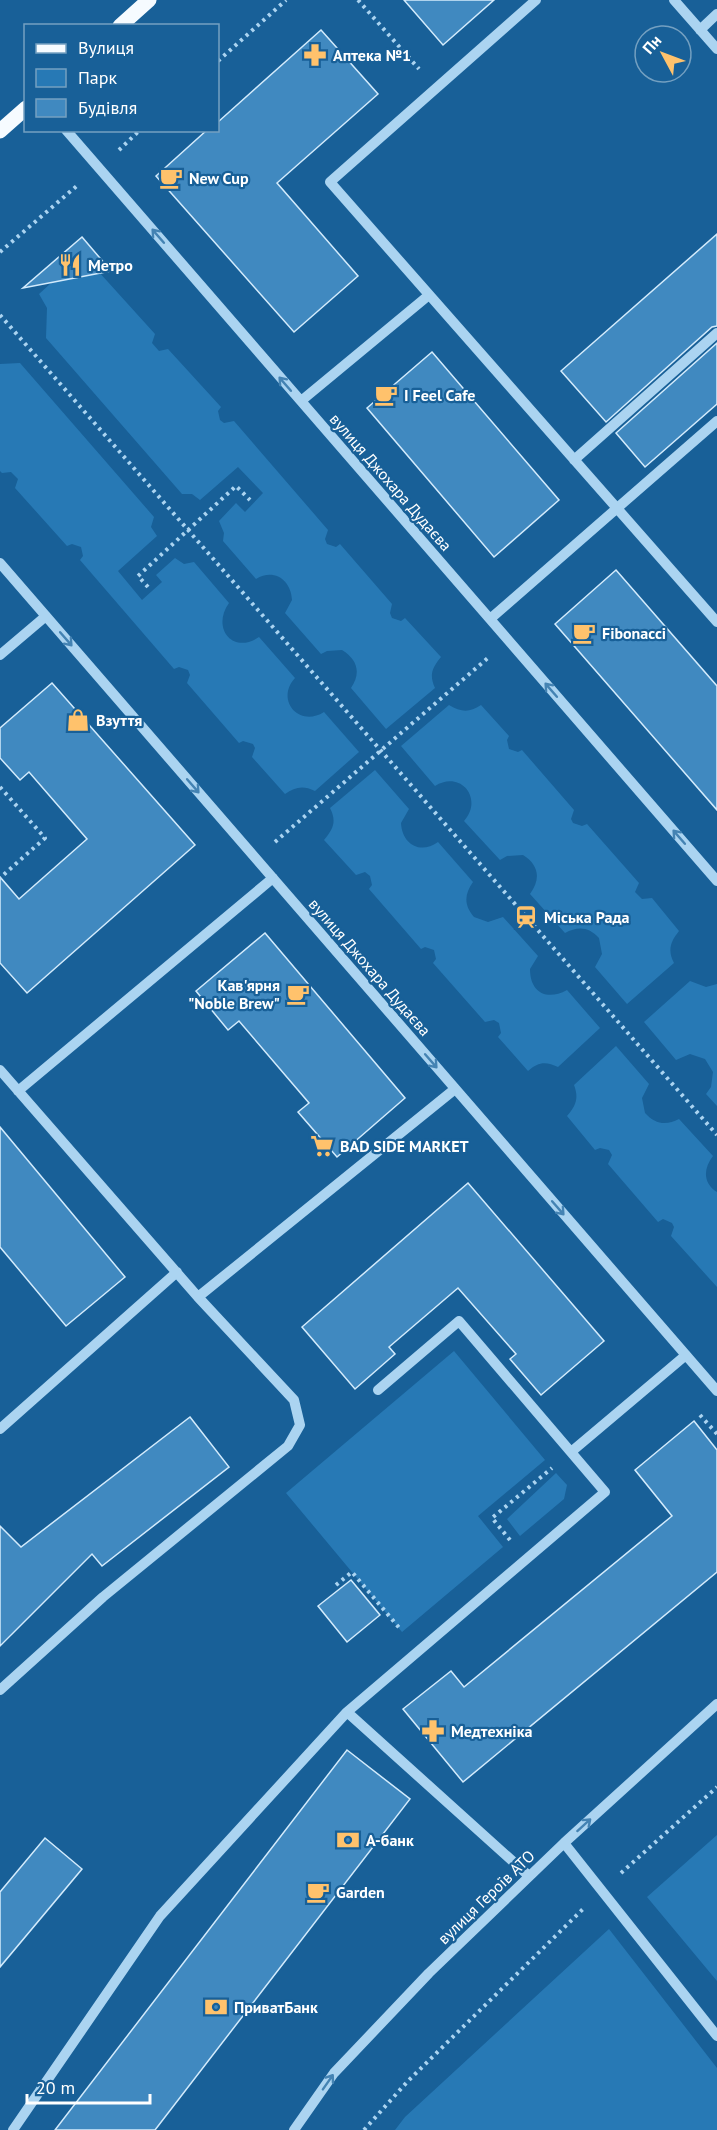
<svg xmlns="http://www.w3.org/2000/svg" width="717" height="2130" font-family="'PT Sans',sans-serif">
<style>
.green{fill:#2779b5}
.building{fill:#4089c0;stroke:#d3ebfc;stroke-width:1.5}
.lines{fill:none;stroke-linecap:round;stroke-linejoin:round}
.path{stroke:#abd4f1;stroke-width:4;stroke-dasharray:3 4.5;stroke-linecap:butt}
.minor{stroke:#abd4f1;stroke-width:10}
.major{stroke:#f6fbff;stroke-width:15}
.oneway{stroke:#4483b3}
.labels{text-anchor:middle;stroke-width:4.5;stroke-linejoin:round;paint-order:stroke}
.poi-label{font-size:16px;font-weight:bold;fill:#fff;stroke:#186098;text-anchor:start}
.street-label{font-size:16px;fill:#fff;stroke:#186098}
</style>
<rect width="100%" height="100%" fill="#186098"/>
<path class="green" d="M98 271 155 334 152 343 159 351 168 349 221 407 218 411 220 420 224 423 234 421 328 530 325 539 327 544 336 547 340 544 392 604 390 613 392 618 401 621 405 618 441 657C432 668 429 675 435 688L386 729 351 688C361 673 358 660 342 650L327 651 321 654 285 613 292 600C291 580 274 568 256 579L223 541 224 533 219 521 236 503 245 512 263 493 238 467 200 500 192 494H182L46 338 47 308 39 294 62 273Z
M20 363 154 517 151 527 157 536 118 571 142 600 162 582 156 575 175 558 184 564 194 562 229 603C211 628 233 655 259 637L295 678C275 700 299 728 324 712L359 752 315 791C303 785 295 787 285 794L252 757 255 748 253 744 243 741 239 743 187 683 190 675 188 670 179 667 174 669 80 560 83 556 81 547 72 544 67 546 15 488 18 479 11 472 2 473 0 471V364Z
M449 705C461 712 469 713 481 705L509 736 507 740 509 749 518 752 522 750 574 810 571 819 573 823 582 826 587 824 639 883 635 892 642 899 652 898 679 931C671 941 667 950 674 963L627 1004 595 967 602 954 599 938C589 927 578 926 565 933L530 894C541 879 539 865 523 855L507 856 500 860 464 821C484 798 460 770 435 786L401 746Z
M375 770 409 809 401 823C402 844 420 855 438 842L473 882C464 895 464 905 474 917L488 922 503 917 538 956 530 969C530 993 547 1001 567 990L600 1028 558 1067C546 1061 538 1062 528 1071L498 1037 501 1033 499 1023 494 1020 485 1022 433 963 436 959 434 950 425 947 421 949 369 889 372 885 370 876 365 872 356 875 324 840C333 829 337 822 330 808Z
M690 981 706 987 717 984V1106L706 1094 711 1087 713 1072 705 1059 690 1054 676 1060 644 1022Z
M616 1046 649 1084 642 1098 645 1113C655 1124 666 1126 679 1119L713 1156C703 1169 703 1183 717 1192V1287L671 1236 674 1227 672 1223 663 1219 658 1222 608 1164 612 1155 609 1150 600 1148 595 1150 567 1116C576 1106 579 1098 574 1085Z
M454 1351 545 1460 478 1516 503 1547 402 1632 286 1493Z
M556 1473 567 1485 564 1499 520 1536 507 1519Z
M717 1835V1981L647 1897Z
M609 1929 717 2068V2130H395L405 2117Z"/>
<path class="building" d="M404 0H494L443 45Z
M321 30 378 94 277 183 358 276 294 332 156 176 207 130H218V122Z
M717 234V326L712 327 606 422 561 371Z
M82 237 111 271 23 288Z
M717 343V404L645 467 616 433Z
M432 352 559 500 494 557 367 408Z
M616 570 717 686V810L555 624Z
M52 683 195 845 27 993 0 963V877L19 899 87 839 29 772 20 780 0 758V728Z
M265 933 405 1098 337 1157 298 1112 309 1103 239 1021 228 1030 196 991Z
M0 1127 125 1277 66 1326 0 1247Z
M468 1183 604 1341 541 1395 510 1359 516 1354 458 1288 389 1347 395 1354 355 1389 302 1327Z
M190 1417 229 1467 102 1566 92 1554 0 1646V1526L21 1547Z
M694 1421 717 1450V1572L463 1782 403 1709 451 1671 464 1687 672 1516 635 1470Z
M351 1580 380 1615 347 1642 318 1606Z
M347 1750 410 1799 155 2130H55Z
M45 1838 82 1869 0 1967V1892Z"/>
<g class="lines">
<path class="path" d="M358 0 419 69
M218 61 286 0
M119 150 140 130
M0 252 79 184
M0 315 717 1135
M148 587 138 576 236 486 250 500
M0 787 45 838 0 878
M275 842 489 657
M700 1415 717 1434
M510 1540 492 1518 552 1468
M336 1585 352 1572 401 1630
M621 1873 717 1787
M364 2130 408 2081 583 1909"/>
<path class="minor" d="M536 0 330 182 717 622
M674 0 717 49
M700 30 717 14
M66 130 717 881
M301 401 429 295
M574 460 717 333
M0 563 717 1391
M490 619 717 421
M0 655 46 616
M0 1070 198 1297 294 1400 300 1425 288 1446 103 1597 0 1690
M18 1091 273 878
M198 1297 455 1089
M0 1429 177 1272
M571 1452 686 1355
M347 1712 529 1876
M564 1843 717 2036
M13 2130 160 1916 347 1712 605 1492 459 1321 378 1390
M294 2130 334 2073 429 1973 564 1843 717 1704"/>
<path class="major" d="M120 26 149 0
M0 131 26 108"/>
</g>
<defs><path id="oneway-shaft" d="M-6 0H5M1.5-3L5.5 0L1.5 3" fill="none" stroke-width="1.6" stroke-linecap="round" stroke-linejoin="round" transform="scale(1.5)"/></defs>
<g class="oneway">
<use href="#oneway-shaft" transform="translate(158 236) rotate(-131)"/>
<use href="#oneway-shaft" transform="translate(285 384) rotate(-131)"/>
<use href="#oneway-shaft" transform="translate(66 639) rotate(49)"/>
<use href="#oneway-shaft" transform="translate(551 690) rotate(-131)"/>
<use href="#oneway-shaft" transform="translate(193 786) rotate(49)"/>
<use href="#oneway-shaft" transform="translate(679 837) rotate(-131)"/>
<use href="#oneway-shaft" transform="translate(431 1061) rotate(49)"/>
<use href="#oneway-shaft" transform="translate(558 1208) rotate(49)"/>
<use href="#oneway-shaft" transform="translate(584 1825) rotate(-42)"/>
<use href="#oneway-shaft" transform="translate(328 2082) rotate(-55)"/>
</g>
<defs>
<g id="pharmacy-bare" transform="scale(1.8)"><path d="M-2-6h4v4h4v4h-4v4h-4v-4h-4v-4h4Z" fill="#ffc26c" stroke="#186098" stroke-width="2.5" paint-order="stroke"/></g>
<g id="cafe-bare" transform="scale(1.8)"><path d="M-5.5-4.5H6V0H3Q3 3.5 0 3.5H-2.5Q-5.5 3.5-5.5 0ZM3-3.2v2h1.7v-2ZM-6 4.5H4V6H-6Z" fill="#ffc26c" stroke="#186098" stroke-width="2.5" paint-order="stroke"/></g>
<g id="restaurant-bare" transform="scale(1.8)"><path d="M-5-6h1v4h1v-4h1v4h1v-4h1v5L-1.5 .5V6h-2V.5L-5-1ZM5-6V6H3V1.5H1.5Q1.5-4 5-6Z" fill="#ffc26c" stroke="#186098" stroke-width="2.5" paint-order="stroke"/></g>
<g id="shop-bare" transform="scale(1.8)"><path d="M-5-2.5h2.3a2.7 3.5 0 0 1 5.4 0H5L5.5 6h-11ZM-1.5-2.5h3a1.5 2.3 0 0 0-3 0Z" fill="#ffc26c" stroke="#186098" stroke-width="2.5" paint-order="stroke"/></g>
<g id="station-bare" transform="scale(1.8)"><path d="M-3-6H3Q5-6 5-4V2Q5 4 3 4L4.5 6H3L1.5 4h-3L-3 6H-4.5L-3 4Q-5 4-5 2V-4Q-5-6-3-6ZM-3.5-4v3h7v-3ZM-3.5 1v1.5H-2V1ZM2 1v1.5H3.5V1Z" fill="#ffc26c" stroke="#186098" stroke-width="2.5" paint-order="stroke"/></g>
<g id="supermarket-bare" transform="scale(1.8)"><path d="M-6-5.5h2.5l.6 2H6L4.5 2H-2.5L-4.4-4H-6ZM-1.5 3.2a1.3 1.3 0 1 0 .1 0ZM3 3.2a1.3 1.3 0 1 0 .1 0Z" fill="#ffc26c" stroke="#186098" stroke-width="2.5" paint-order="stroke"/></g>
<g id="bank-bare" transform="scale(1.8)"><path d="M-6-4H6V4H-6ZM0-2.3a2.3 2.3 0 1 0 0 4.6a2.3 2.3 0 1 0 0-4.6Z" fill="#ffc26c" stroke="#186098" stroke-width="2.5" paint-order="stroke"/></g>
</defs>
<g fill-rule="evenodd">
<use href="#pharmacy-bare" x="315" y="55"/>
<use href="#cafe-bare" x="171" y="178"/>
<use href="#restaurant-bare" x="70" y="265"/>
<use href="#cafe-bare" x="386" y="395"/>
<use href="#cafe-bare" x="584" y="633"/>
<use href="#shop-bare" x="78" y="720"/>
<use href="#station-bare" x="526" y="917"/>
<use href="#cafe-bare" x="298" y="994"/>
<use href="#supermarket-bare" x="322" y="1146"/>
<use href="#pharmacy-bare" x="433" y="1731"/>
<use href="#bank-bare" x="348" y="1840"/>
<use href="#cafe-bare" x="318" y="1892"/>
<use href="#bank-bare" x="216" y="2007"/>
</g>
<g class="labels">
<g class="poi-label">
<text x="333" y="61">Аптека №1</text>
<text x="189" y="184">New Cup</text>
<text x="88" y="271">Метро</text>
<text x="404" y="401">I Feel Cafe</text>
<text x="602" y="639">Fibonacci</text>
<text x="96" y="726">Взуття</text>
<text x="544" y="923">Міська Рада</text>
<text x="280" y="991" text-anchor="end">Кав'ярня<tspan x="280" dy="18">"Noble Brew"</tspan></text>
<text x="340" y="1152">BAD SIDE MARKET</text>
<text x="451" y="1737">Медтехніка</text>
<text x="366" y="1846">А-банк</text>
<text x="336" y="1898">Garden</text>
<text x="234" y="2013">ПриватБанк</text>
</g>
<g class="street-label">
<text transform="translate(391 482) rotate(49)" y="6">вулиця Джохара Дудаєва</text>
<text transform="translate(370 967) rotate(49)" y="6">вулиця Джохара Дудаєва</text>
<text transform="translate(486 1897) rotate(-44)" y="6">вулиця Героїв АТО</text>
</g>
</g>
<rect x="24" y="24" width="195" height="108" fill="#186098" stroke="#74a0c1" stroke-width="1.5"/>
<rect x="36" y="44" width="30" height="9" fill="#f6fbff" stroke="#74a0c1" stroke-width="1.5"/>
<text x="78" y="54" font-size="18" fill="#ffffff">Вулиця</text>
<rect x="36" y="69" width="30" height="18" fill="#2779b5" stroke="#74a0c1" stroke-width="1.5"/>
<text x="78" y="84" font-size="18" fill="#ffffff">Парк</text>
<rect x="36" y="99" width="30" height="18" fill="#4089c0" stroke="#74a0c1" stroke-width="1.5"/>
<text x="78" y="114" font-size="18" fill="#ffffff">Будівля</text>
<g transform="translate(663 54) rotate(311)"><circle r="28" fill="#186098" stroke="#74a0c1" stroke-width="1.5"/>
<path d="M0-4.5L10 22L0 15L-10 22Z" fill="#ffc26c"/>
<text y="-9" font-size="16" font-weight="bold" text-anchor="middle" fill="#ffffff">Пн</text>
</g>
<path d="M27 2094v9h123v-9" fill="none" stroke="#ffffff" stroke-width="3"/>
<text x="36" y="2094" font-size="18" fill="#ffffff" stroke="#186098" stroke-width="4.5" paint-order="stroke">20 m</text>
</svg>
